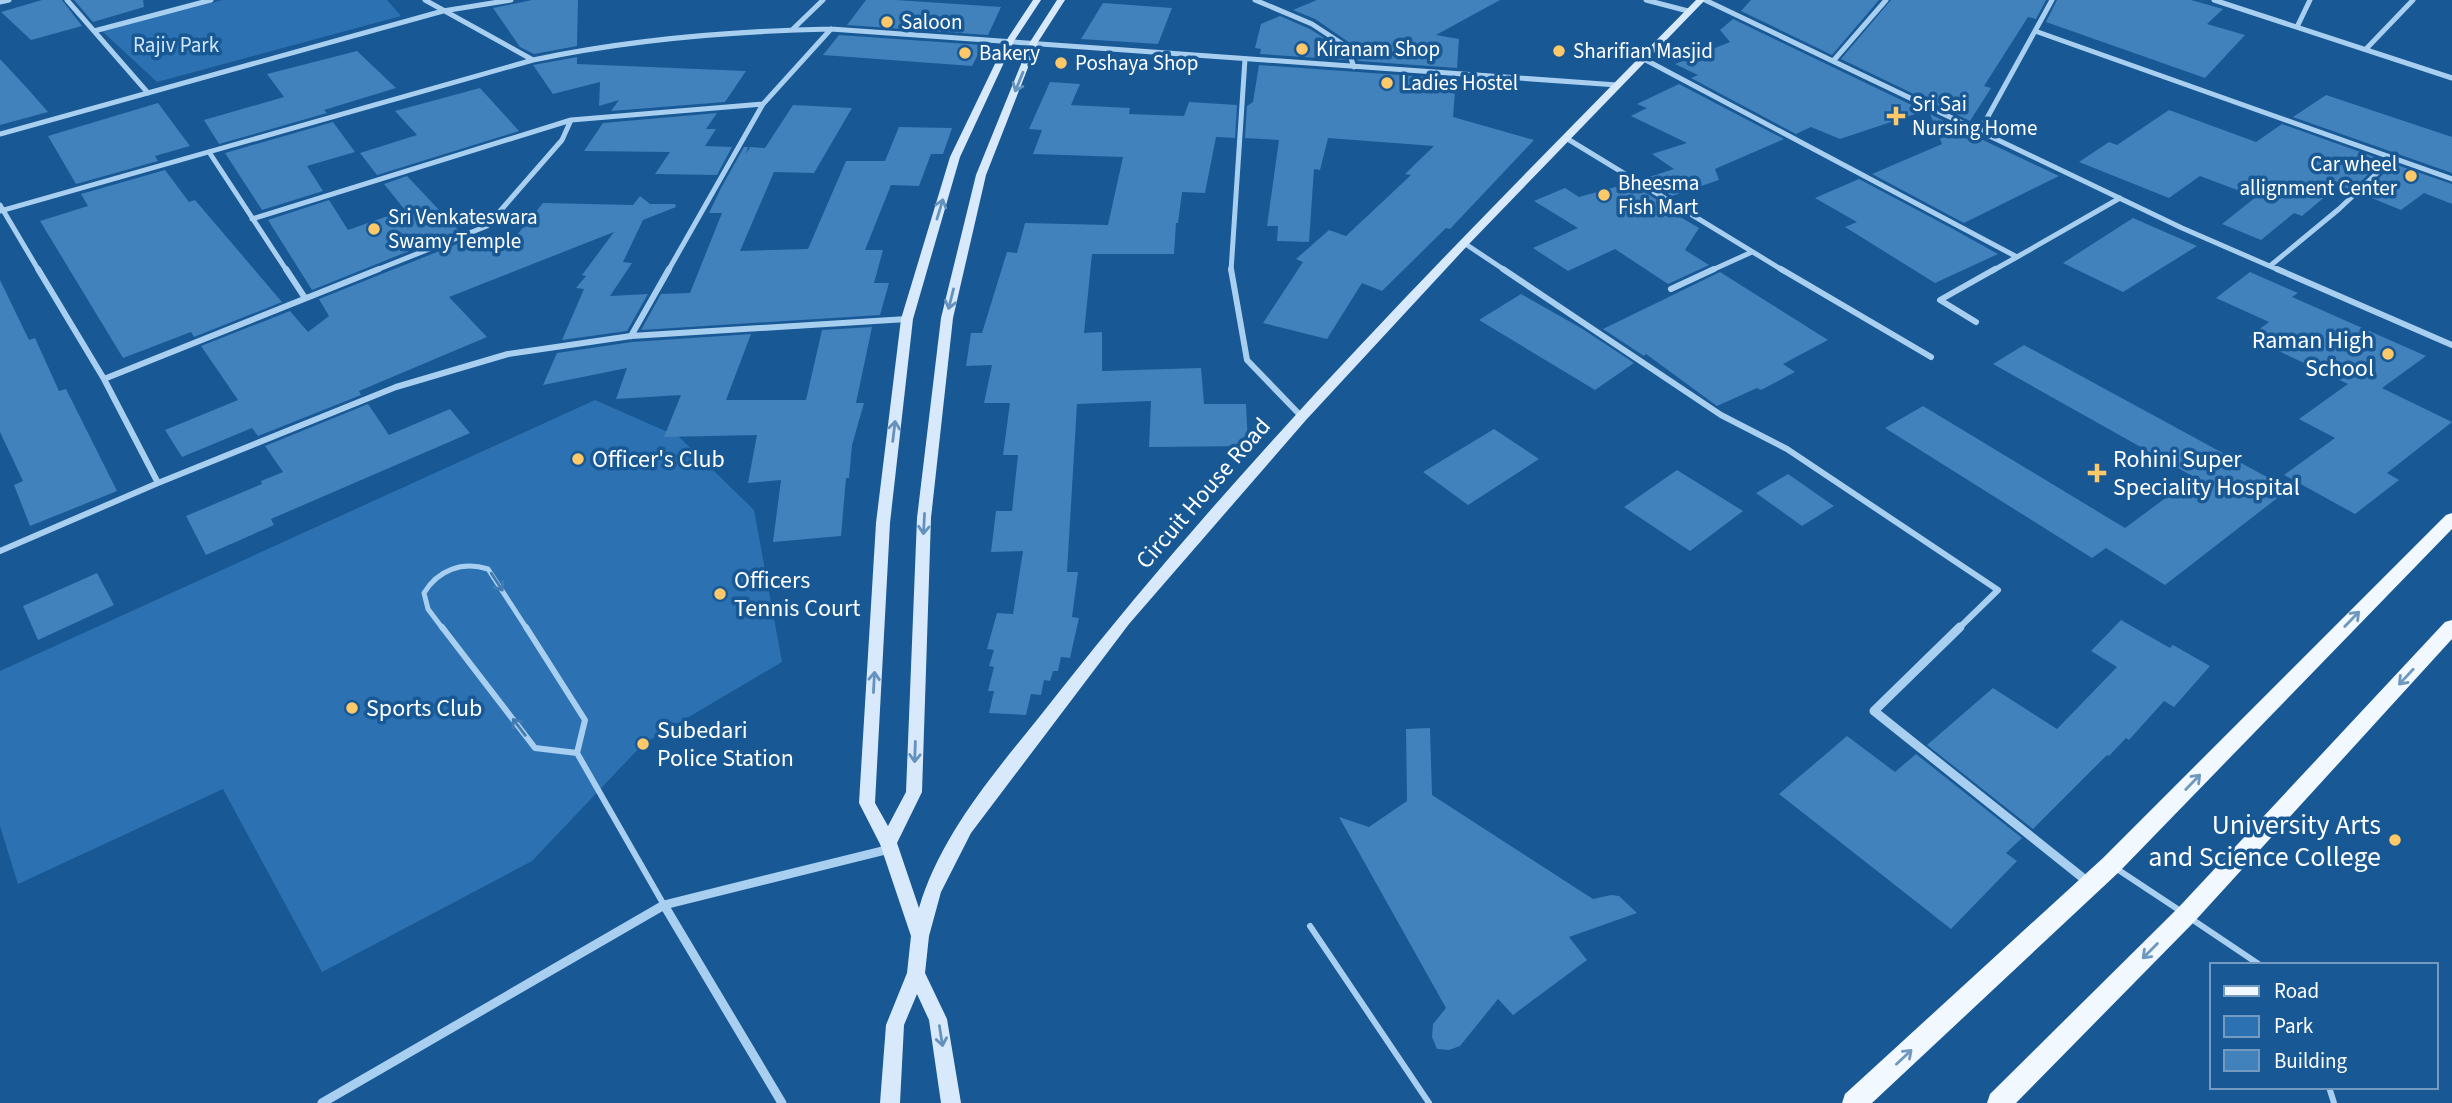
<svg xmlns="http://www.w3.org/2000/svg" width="2452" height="1103" font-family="'Source Sans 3',sans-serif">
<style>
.green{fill:#2c72b3}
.building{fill:#4181bc}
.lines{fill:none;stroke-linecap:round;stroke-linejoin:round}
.lane-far1{stroke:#a9cff0;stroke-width:5}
.lane{stroke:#a9cff0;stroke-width:6}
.street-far2{stroke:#a9cff0;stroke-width:5}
.street-far1{stroke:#a9cff0;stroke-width:6}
.street{stroke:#a9cff0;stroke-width:9}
.secondary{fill:#d7e9fb;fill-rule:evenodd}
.primary{fill:#f2f8ff;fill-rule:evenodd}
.oneway{stroke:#6492bd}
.oneway2{stroke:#447cb0}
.oneway3{stroke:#6f98bf}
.poi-dot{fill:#ffc868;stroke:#185894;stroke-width:2.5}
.labels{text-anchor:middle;stroke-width:7;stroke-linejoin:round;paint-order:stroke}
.far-poi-label{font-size:21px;fill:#fff;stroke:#185894;text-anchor:start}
.far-park-label{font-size:21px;fill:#d0e7fb;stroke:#185894}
.poi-label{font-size:24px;fill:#fff;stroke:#185894;text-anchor:start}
.street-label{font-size:24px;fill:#fff;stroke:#185894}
.near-poi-label{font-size:28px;fill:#fff;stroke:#185894;text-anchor:end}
</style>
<rect width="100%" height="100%" fill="#185894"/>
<path class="green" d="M223 0H387L401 16 157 82 102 31Z
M595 400 679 437 754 510 782 662 643 744 532 861 322 972 223 789 18 884 0 826V671Z"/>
<path class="building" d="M42 0H62L82 26 31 40 1 12Z
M74 0H143L144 7 93 22Z
M532 0H578L577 46 534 54 520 47 493 8Z
M866 0H896L1001 7 988 35 847 25Z
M1317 0H1500L1436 35 1459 39 1457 68 1358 61 1350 43 1315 19 1293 10Z
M1751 0H1879L1832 55 1741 11Z
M1891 0H2046L2036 19 2028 17 1984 86 1991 88 1970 121 1841 59Z
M2057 0H2191L2223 9 2207 24 2245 35 2205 78 2046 22Z
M1103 3 1172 8 1158 44 1081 39Z
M1280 16 1310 29 1343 50 1346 60 1260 54 1261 49 1255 48 1261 24Z
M1733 19 1924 111 1840 139 1811 127 1796 134 1691 78 1698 75 1675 64 1730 42 1720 30Z
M839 35 983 45 972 66 823 55Z
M357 51 396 88 324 110 327 113 219 144 204 120 284 97 267 74Z
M577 57V64L746 71 725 102 611 111 619 100 599 106 600 82 553 94 533 65Z
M0 59 27 88 48 112 0 125Z
M1259 65 1456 79 1453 117 1534 140 1450 229 1446 228 1382 291 1362 283 1327 339 1263 323 1303 262 1296 259 1329 230 1346 236 1411 175 1405 174 1434 146 1328 138 1320 170 1314 169 1309 242 1277 241 1278 226H1267L1279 140 1245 138 1247 106 1253 102Z
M1050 82 1080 84 1071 105 1130 108 1129 114 1184 116 1189 102 1237 105 1235 138 1216 137 1205 193 1182 192 1178 223H1176L1174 254H1092L1084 333 1102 332V371L1201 368 1204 404H1246L1248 446 1149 447 1151 401 1077 404 1067 572H1078L1072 617 1079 618 1070 658 1061 657 1058 671H1053L1050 681 1044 680 1041 695 1031 694 1026 715 989 713 994 691H988L994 667 989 666 994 650 987 649 997 613 1013 614 1023 551 991 552 996 511H1012L1018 455H1003L1010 403H984L992 365 966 366 971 333H982L1007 252 1017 253 1025 223 1108 225 1123 157 1033 154 1042 130 1029 129Z
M1679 84 1784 139 1715 169 1719 180 1672 196 1643 179 1674 169 1652 154 1687 143 1631 116 1647 108 1637 104Z
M480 88 519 131 377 175 360 153 417 135 395 111Z
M2326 95 2452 137V173L2293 117Z
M158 103 190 146 155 156 158 161 76 184 48 136Z
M793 105 852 108 814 173 774 172 740 251 808 249 846 161H885L899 127 952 128 943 154H931L919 186 891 185 865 250H883L874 283H889L880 315 641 330 661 294 690 293 722 213H709L721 188 744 147H748L746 154 750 147 765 148Z
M2169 110 2256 142 2282 124 2383 160 2352 190 2339 185 2302 216 2294 213 2261 240 2222 224 2256 197 2200 176 2169 198 2079 162 2109 142 2117 145Z
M717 113 706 129H716L705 146 732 147 717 175 655 174 670 152 584 151 603 123Z
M1930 114 1964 131 2059 176 1964 223 1872 174 1942 144Z
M333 122 355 152 307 166 323 191 262 210 225 153Z
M2394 164 2452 184V204L2424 193 2401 210 2362 194Z
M165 170 189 202 195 200 282 302 194 337 191 332 123 358 40 221 88 206 81 194Z
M407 176 459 231 312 290 268 220 329 200 348 230 405 210 384 184Z
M1859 179 1953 229 1998 254 1935 283 1845 227 1857 222 1815 198Z
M1630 183 1659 201 1655 202 1699 228 1685 250 1709 265 1668 284 1615 249 1568 271 1533 248 1578 228 1534 201 1565 188 1579 197Z
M640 196 650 204H675L676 207 643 220 623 262 632 263 610 296 648 294 627 331 562 340 584 289 576 288 586 276 582 275 614 232 449 297 487 337 359 391 361 395 258 436 252 428 182 457 165 430 238 400 201 346 290 311 308 332 329 316 319 299 467 240 477 250 516 236 543 203 633 205Z
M2133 218 2197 246 2123 292 2063 263Z
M1720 272 1828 340 1783 364 1795 372 1761 390 1757 388 1717 406 1646 354 1644 356 1603 329Z
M2250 272 2298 293 2292 297 2426 356 2382 388 2452 422 2387 473 2399 480 2355 514 2284 475 2335 438 2299 419 2348 384 2249 337 2269 322 2216 298Z
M0 280 29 340 35 338 59 391 66 389 117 491 30 526 14 485 23 481 0 432Z
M1521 294 1581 328 1634 363 1595 390 1479 320Z
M872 327 856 403H864L852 445 849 478H846L841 536 773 542 781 480 748 483 757 435 664 437 681 395 616 399 627 368 543 385 557 353 632 342 751 334 726 400H806L822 330Z
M2024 345 2289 489 2165 585 2106 548 2092 558 1885 428 1923 406 2125 528 2194 477 1993 364Z
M368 404 389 435 450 409 470 433 271 519 274 525 206 555 186 516 262 484 261 481 283 472 265 446Z
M1494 429 1539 459 1468 505 1423 472Z
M1677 470 1743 511 1690 551 1624 507Z
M1788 474 1834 506 1802 526 1756 493Z
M97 573 114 605 38 640 23 606Z
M2121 620 2170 648 2173 645 2210 666 2174 707 2164 701 2129 740 2126 738 2109 756 2107 755 2033 829 1927 745 1993 688 2057 729 2117 667 2091 651Z
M1430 728 1432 795 1593 899 1611 895 1619 896 1637 913 1569 937 1587 960 1513 1015 1498 999 1460 1046 1449 1050 1437 1049 1432 1037 1433 1024 1446 1008 1339 817 1369 827 1407 801 1406 729Z
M1847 736 1895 772 1916 754 2022 838 2006 853 2017 861 1951 929 1779 794Z"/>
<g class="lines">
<path class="lane-far1" d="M443 629 428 609 424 593C438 570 462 561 488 569L527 629"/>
<path class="lane" d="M442 627 535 748 577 753
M526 627 585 720 577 753
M577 753 664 905
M2114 867 2182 912
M2190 918 2260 965
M1310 926 1429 1103
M2329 1087 2334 1103"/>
<path class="street-far2" d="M67 0 148 93
M425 0 533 60
M1255 0 1312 24 1347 47 1354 67
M1646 0 1688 11
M1705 0 2182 228 2281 271
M2214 0 2452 78
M0 2 9 0
M2297 27 2310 0
M793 29 823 0
M94 31 211 0
M2035 31 2052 0
M2366 49 2413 0
M1642 58 2017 257 2120 198
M1834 60 1886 0
M1981 129 2035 31 2452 179
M0 134 443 11 511 0
M1566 138 1784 271
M209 152 287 271
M0 205 39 271
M0 211 533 60C632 39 730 31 831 29L1617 85
M252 219 571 120 763 104
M1464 243 1506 271
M2270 266 2339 209 2393 158
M374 271 487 226 562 140 571 120
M668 271 763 104 831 29
M1231 271 1245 59
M1710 271 1752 252
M1992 271 2017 257"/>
<path class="street-far1" d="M38 269 104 379 158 483
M286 269 305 298
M1231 269 1247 360 1302 417
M1503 269 1721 415 1787 449 1998 590 1958 629
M1781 269 1931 357
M2277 269 2452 345
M1671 289 1714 269
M1976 322 1940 300 1995 269
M631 336 669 269
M104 379 379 269
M0 551 158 483 396 387 508 354 631 336 907 319"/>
<path class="street" d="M1960 627 1874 711 2088 882
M664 905 782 1103
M322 1103 664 905 890 849"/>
<path class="secondary" d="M1033 0H1041L1014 41 960 157 913 319 890 523 875 803 888 826 906 792 917 518 941 318 976 175 1030 42 1057 0H1065L1038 42 986 175 953 318 931 518 922 792 897 843 919 908C943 826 1008 758 1059 692 1253 445 1477 223 1696 0H1705L1468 245 1306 420 1129 624 971 833 941 892 929 936 925 973 947 1019 961 1103H941L929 1020 917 994 904 1025 900 1103H880L886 1025 907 973 911 936 880 844 859 803 876 523 901 319 950 157 1006 41Z"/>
<path class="primary" d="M2452 513V529L2119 872 1872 1103H1842L1845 1094 2103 858 2446 515Z
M2452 620V639L2194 922 2016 1103H1987L1990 1094 2178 908 2445 622Z"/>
</g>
<defs><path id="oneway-shaft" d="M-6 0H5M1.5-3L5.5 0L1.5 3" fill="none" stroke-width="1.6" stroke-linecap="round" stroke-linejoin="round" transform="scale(1.75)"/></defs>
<g class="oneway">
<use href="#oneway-shaft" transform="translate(1019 82) rotate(112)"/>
<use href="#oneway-shaft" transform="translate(940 209) rotate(-73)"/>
<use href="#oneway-shaft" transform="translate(951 299) rotate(104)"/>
<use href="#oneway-shaft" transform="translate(894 431) rotate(-83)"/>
<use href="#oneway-shaft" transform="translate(924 524) rotate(93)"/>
<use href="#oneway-shaft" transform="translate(874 682) rotate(-87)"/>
<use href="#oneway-shaft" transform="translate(915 752) rotate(92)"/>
<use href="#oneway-shaft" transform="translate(941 1036) rotate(81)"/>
</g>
<g class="oneway2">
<use href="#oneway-shaft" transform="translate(497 582) rotate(57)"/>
<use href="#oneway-shaft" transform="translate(519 727) rotate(-127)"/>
</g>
<g class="oneway3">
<use href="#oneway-shaft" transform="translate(2352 619) rotate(-46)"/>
<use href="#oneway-shaft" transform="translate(2406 677) rotate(133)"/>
<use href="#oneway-shaft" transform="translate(2193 782) rotate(-46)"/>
<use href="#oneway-shaft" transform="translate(2150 951) rotate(135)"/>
<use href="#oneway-shaft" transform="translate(1904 1057) rotate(-43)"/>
</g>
<g class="poi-dot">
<circle cx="887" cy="22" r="7"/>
<circle cx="1302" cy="49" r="7"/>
<circle cx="1559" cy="51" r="7"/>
<circle cx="965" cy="53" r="7"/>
<circle cx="1061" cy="63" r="7"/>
<circle cx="1387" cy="83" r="7"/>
<path d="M1892.5 105.5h7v7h7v7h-7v7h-7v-7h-7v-7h7z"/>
<circle cx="2411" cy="176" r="7"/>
<circle cx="1604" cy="195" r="7"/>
<circle cx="374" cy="229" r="7"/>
<circle cx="2388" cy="354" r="7"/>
<circle cx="578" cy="459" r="7"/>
<path d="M2093.5 462.5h7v7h7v7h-7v7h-7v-7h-7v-7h7z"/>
<circle cx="720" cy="594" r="7"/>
<circle cx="352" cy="708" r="7"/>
<circle cx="643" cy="744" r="7"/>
<circle cx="2395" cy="840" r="7"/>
</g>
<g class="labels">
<g class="far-poi-label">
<text x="901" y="29">Saloon</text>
<text x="1316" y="56">Kiranam Shop</text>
<text x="1573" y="58">Sharifian Masjid</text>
<text x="979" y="60">Bakery</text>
<text x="1075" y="70">Poshaya Shop</text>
<text x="1401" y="90">Ladies Hostel</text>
<text x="1912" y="111">Sri Sai<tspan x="1912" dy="24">Nursing Home</tspan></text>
<text x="2397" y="171" text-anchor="end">Car wheel<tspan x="2397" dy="24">allignment Center</tspan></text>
<text x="1618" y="190">Bheesma<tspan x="1618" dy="24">Fish Mart</tspan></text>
<text x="388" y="224">Sri Venkateswara<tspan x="388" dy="24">Swamy Temple</tspan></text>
</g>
<g class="far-park-label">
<text x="176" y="52">Rajiv Park</text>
</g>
<g class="poi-label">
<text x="2374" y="348" text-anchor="end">Raman High<tspan x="2374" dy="28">School</tspan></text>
<text x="592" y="467">Officer's Club</text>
<text x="2113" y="467">Rohini Super<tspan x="2113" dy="28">Speciality Hospital</tspan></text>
<text x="734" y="588">Officers<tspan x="734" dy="28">Tennis Court</tspan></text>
<text x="366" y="716">Sports Club</text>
<text x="657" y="738">Subedari<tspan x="657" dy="28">Police Station</tspan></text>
</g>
<g class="street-label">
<text transform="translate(1203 493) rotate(-49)" y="8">Circuit House Road</text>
</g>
<g class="near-poi-label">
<text x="2381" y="834">University Arts<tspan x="2381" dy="32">and Science College</tspan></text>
</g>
</g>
<rect x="2210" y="963" width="228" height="126" fill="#185894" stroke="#749bbf" stroke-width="2"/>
<rect x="2224" y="986" width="35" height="10" fill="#f2f8ff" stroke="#749bbf" stroke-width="2"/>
<text x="2274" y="998" font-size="21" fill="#ffffff">Road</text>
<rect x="2224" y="1016" width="35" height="21" fill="#2c72b3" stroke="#749bbf" stroke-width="2"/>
<text x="2274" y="1033" font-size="21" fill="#ffffff">Park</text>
<rect x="2224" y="1050" width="35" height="21" fill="#4181bc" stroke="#749bbf" stroke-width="2"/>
<text x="2274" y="1068" font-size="21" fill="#ffffff">Building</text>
</svg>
